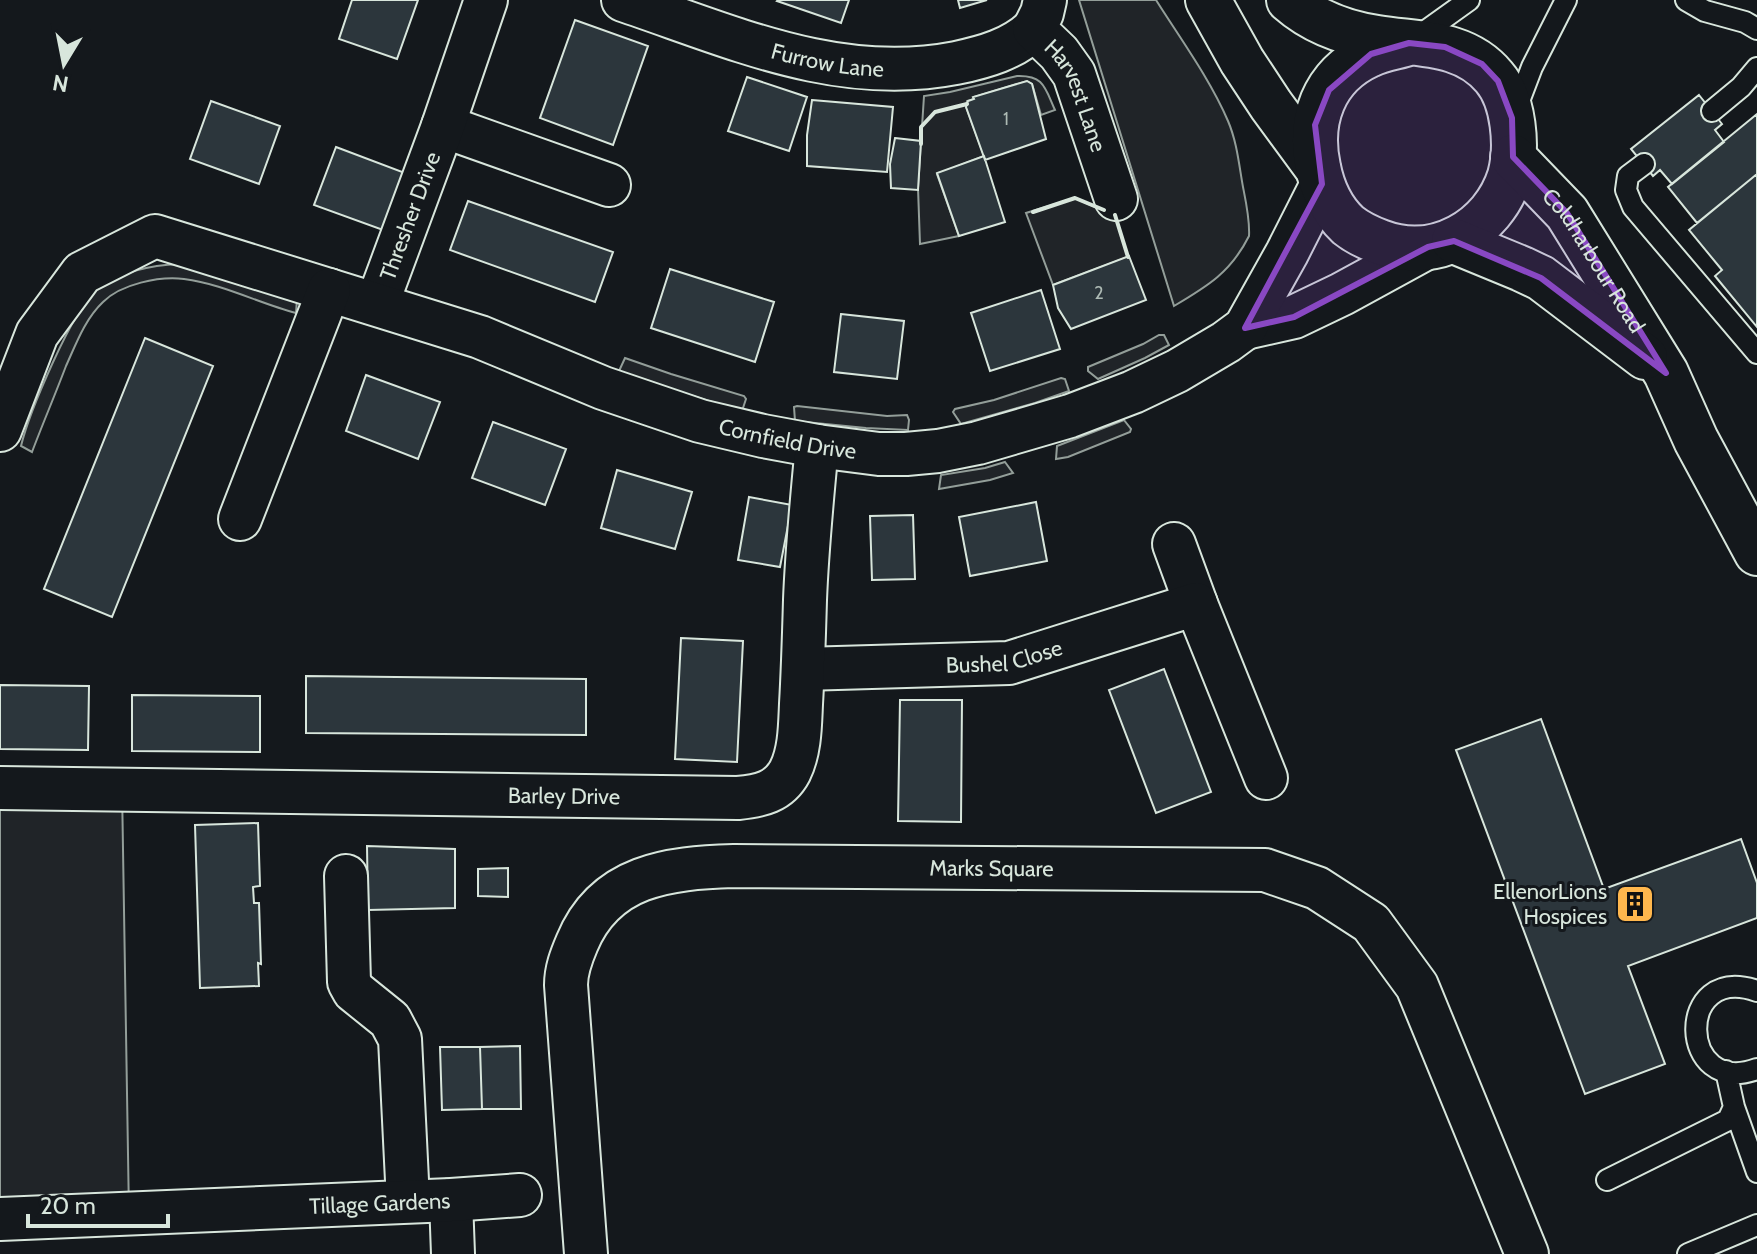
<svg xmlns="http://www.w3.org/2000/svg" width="1757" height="1254" font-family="Cabin,sans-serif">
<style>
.green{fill:#202428;stroke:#939e99;stroke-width:2}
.building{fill:#2c363c;stroke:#d8e6dc;stroke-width:2}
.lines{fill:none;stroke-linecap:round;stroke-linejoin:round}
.service-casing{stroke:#d8e6dc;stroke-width:24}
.minor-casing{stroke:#d8e6dc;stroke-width:46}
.tertiary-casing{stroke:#d8e6dc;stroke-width:48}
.service{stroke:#14181c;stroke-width:20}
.minor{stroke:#14181c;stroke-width:42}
.tertiary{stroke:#14181c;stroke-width:44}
.wall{stroke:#d8e6dc;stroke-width:4}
.marked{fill:#8948c3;fill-opacity:0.2;stroke:#8948c3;stroke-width:6;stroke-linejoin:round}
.labels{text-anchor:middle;stroke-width:6;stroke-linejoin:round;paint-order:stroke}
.number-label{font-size:18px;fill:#adbab4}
.street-label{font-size:22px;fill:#d8e6dc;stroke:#14181c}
.poi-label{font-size:22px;fill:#d8e6dc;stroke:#14181c;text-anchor:end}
</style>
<rect width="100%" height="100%" fill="#14181c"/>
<path class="green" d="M1079 0H1156C1180 38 1210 79 1228 121 1237 142 1239 165 1243 187 1246 202 1250 220 1249 236 1231 272 1208 286 1174 306Z
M1017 76C1044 75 1045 88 1055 110L1041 115 1032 84 1027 81 974 97V99L967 101 966 107 984 156 937 174 959 236 920 244 918 188 924 96 950 92Z
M1075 198 1115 216 1128 257 1053 285 1026 213Z
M179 264 297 299 296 313C258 303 223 284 184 279 159 276 121 284 103 302 85 319 76 344 66 366 55 395 43 423 32 452L21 446C29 413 72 310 97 289 118 272 152 265 179 264Z
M1159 335H1164L1169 345 1145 358 1098 379 1088 371V367L1143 344Z
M625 358 671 374 744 396 746 399 742 411 673 390 619 371Z
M1061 378 1065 379 1069 391 1035 403 961 424 953 412 955 409 994 400Z
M797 406 887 416 907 415 909 420 908 430 866 428 795 421 794 407Z
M1124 420 1131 429 1130 432 1068 457 1056 459 1057 446Z
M1005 462 1013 473 990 480 939 489 941 475 985 468Z
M0 781 122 788 129 1215 0 1214Z"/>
<path class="building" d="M352 0H418L397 59 339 39Z
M778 0H849L841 23 777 1Z
M958 0H987L960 8Z
M575 20 648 46 613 145 540 118Z
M747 77 807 97 789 151 728 131Z
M1027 81 1032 84 1046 139 985 160 966 107 968 101 974 99 973 97Z
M1699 95 1722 124 1715 130 1724 142 1672 184 1660 170 1653 176 1631 149Z
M812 100 893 107 887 172 807 166V135Z
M211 101 280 126 259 184 190 159Z
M1757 114V174L1697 223 1668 187Z
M895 138 921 141 918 190 891 188 890 164Z
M336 147 405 173 383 230 314 205Z
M984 156 1005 222 959 236 937 173Z
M1757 174V327L1715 276 1722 270 1689 230Z
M468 201 613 252 595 302 450 250Z
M1129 256 1146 300 1071 329 1058 308 1053 285Z
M670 269 774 302 755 362 651 328Z
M1041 290 1060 349 990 371 971 313Z
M841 314 904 321 897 379 834 372Z
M145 338 213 366 112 617 44 589Z
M366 375 440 402 418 459 346 431Z
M493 422 566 449 545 505 472 478Z
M617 470 692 492 675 549 601 528Z
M749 497 792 505 780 567 738 560Z
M1036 502 1047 561 970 576 959 517Z
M913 515 915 579 872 580 870 516Z
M681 638 743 641 737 762 675 759Z
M1164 669 1211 792 1156 813 1109 690Z
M306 676 586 679V735L306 733Z
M0 685 89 686 88 750 0 749Z
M132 695 260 696V752L132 751Z
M900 700H962L961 822 898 821Z
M1541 719 1604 889 1741 839 1757 883V918L1628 966 1665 1064 1585 1094 1456 750Z
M258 823 260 886 253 887 254 903H259L261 964 258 963 259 986 200 988 195 825Z
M367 846 455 849V908L368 910Z
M508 868V897L478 896V869Z
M520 1046 521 1109H482L480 1047Z
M440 1047H480L482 1109 442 1110Z"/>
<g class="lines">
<g class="service-casing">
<path id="service" d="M1686 0 1705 11 1745 22 1757 29
M1416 38 1469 0
M1516 109 1532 67 1566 0
M1712 111 1741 87 1757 68
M1644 164 1628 176 1626 190 1633 207 1757 353
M1757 991C1674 962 1678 1098 1757 1069
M1734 1107 1757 1172
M1607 1180 1728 1120 1734 1107 1726 1071
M1688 1254 1757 1225"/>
</g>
<g class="minor-casing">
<g id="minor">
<path id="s1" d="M623 0C733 37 838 86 956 63 985 57 1013 49 1034 29"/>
<path id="s2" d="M1045 0 1042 13 1034 29 1059 53 1074 74 1116 199"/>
<path d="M443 126 609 185"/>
<path id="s3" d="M377 304 443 126 486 0"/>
<path d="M1245 328 1294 317 1342 294 1428 247"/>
<path id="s4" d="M0 430 37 334 82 273 155 236 480 337 603 388 700 421 763 436 817 446 879 454H906L938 451 978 443 1070 416 1133 392 1177 371 1226 342 1245 328 1287 253 1322 184"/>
<path d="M240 519 329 290"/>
<path d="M1174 544 1196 604"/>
<path id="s5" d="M803 669 1009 663 1196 604 1266 778"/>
<path id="s6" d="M0 788 738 798C760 796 779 792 790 771 800 751 800 726 801 704 803 670 804 635 805 600 807 548 812 497 817 446"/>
<path d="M346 876 349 982 354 991 390 1020 400 1039 408 1201"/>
<path d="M451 1200 453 1254"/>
<path id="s7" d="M0 1219 451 1200 520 1195"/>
<path id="s8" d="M586 1254 566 985C566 970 571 957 577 943 605 875 668 868 734 866L1265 870 1317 888 1371 923 1417 986 1527 1254"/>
</g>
</g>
<g class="tertiary-casing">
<g id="tertiary">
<path d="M1208 0 1242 61 1271 105 1318 169"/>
<path d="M1289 0C1314 22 1344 33 1377 38 1419 45 1464 41 1494 77 1514 100 1518 147 1510 176 1493 230 1435 263 1380 242 1369 238 1358 233 1348 225 1332 210 1322 188 1318 167 1308 121 1323 76 1369 55 1381 49 1396 47 1409 43"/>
<path id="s9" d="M1513 157 1567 213 1666 373 1696 440 1757 553"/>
<path d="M1454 241 1522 269 1541 278 1645 357"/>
</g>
</g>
<use href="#service" class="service"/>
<use href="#minor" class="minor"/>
<use href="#tertiary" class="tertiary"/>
<path class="wall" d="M921 144V127L935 112 967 104
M1033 212 1075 198 1104 210
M1115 215 1128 257"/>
</g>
<path class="marked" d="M1409 43 1445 47 1482 64 1498 81 1512 118 1513 157 1567 213 1666 373 1541 278 1454 241 1428 247 1294 317 1245 328 1322 184 1315 125 1329 90 1371 54Z"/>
<defs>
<g id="building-square" transform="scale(2)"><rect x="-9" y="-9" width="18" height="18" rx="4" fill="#ffb74d" stroke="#14181c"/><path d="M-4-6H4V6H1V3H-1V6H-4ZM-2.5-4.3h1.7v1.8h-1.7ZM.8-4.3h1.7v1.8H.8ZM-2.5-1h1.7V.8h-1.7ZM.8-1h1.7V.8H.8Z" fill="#111"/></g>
</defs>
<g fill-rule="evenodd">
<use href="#building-square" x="1635" y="904"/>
</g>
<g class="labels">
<g class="number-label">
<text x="1006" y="125">1</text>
<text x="1099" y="299">2</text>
</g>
<g class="street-label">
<text dy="8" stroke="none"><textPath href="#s1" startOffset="214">Furrow Lane</textPath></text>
<text dy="8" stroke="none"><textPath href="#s2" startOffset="112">Harvest Lane</textPath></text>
<text dy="8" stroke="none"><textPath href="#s3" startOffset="94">Thresher Drive</textPath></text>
<text dy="8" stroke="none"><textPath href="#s9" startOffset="132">Coldharbour Road</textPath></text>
<text dy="8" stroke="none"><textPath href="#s4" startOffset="926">Cornfield Drive</textPath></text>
<text dy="8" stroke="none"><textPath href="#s5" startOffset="202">Bushel Close</textPath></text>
<text dy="8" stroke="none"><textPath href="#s6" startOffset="564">Barley Drive</textPath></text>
<text dy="8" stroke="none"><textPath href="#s8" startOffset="758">Marks Square</textPath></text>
<text dy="8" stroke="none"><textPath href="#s7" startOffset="380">Tillage Gardens</textPath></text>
</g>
<g class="poi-label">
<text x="1607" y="899">EllenorLions<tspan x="1607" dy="25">Hospices</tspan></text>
</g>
</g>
<g transform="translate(64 64) rotate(190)" stroke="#14181c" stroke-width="6" paint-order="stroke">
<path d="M0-6L14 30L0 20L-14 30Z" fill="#d8e6dc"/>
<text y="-12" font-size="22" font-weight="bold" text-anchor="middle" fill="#d8e6dc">N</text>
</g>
<path d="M28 1214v12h140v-12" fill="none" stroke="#d8e6dc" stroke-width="4"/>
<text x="40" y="1214" font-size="24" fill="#d8e6dc" stroke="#14181c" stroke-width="6" paint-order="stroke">20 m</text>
</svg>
